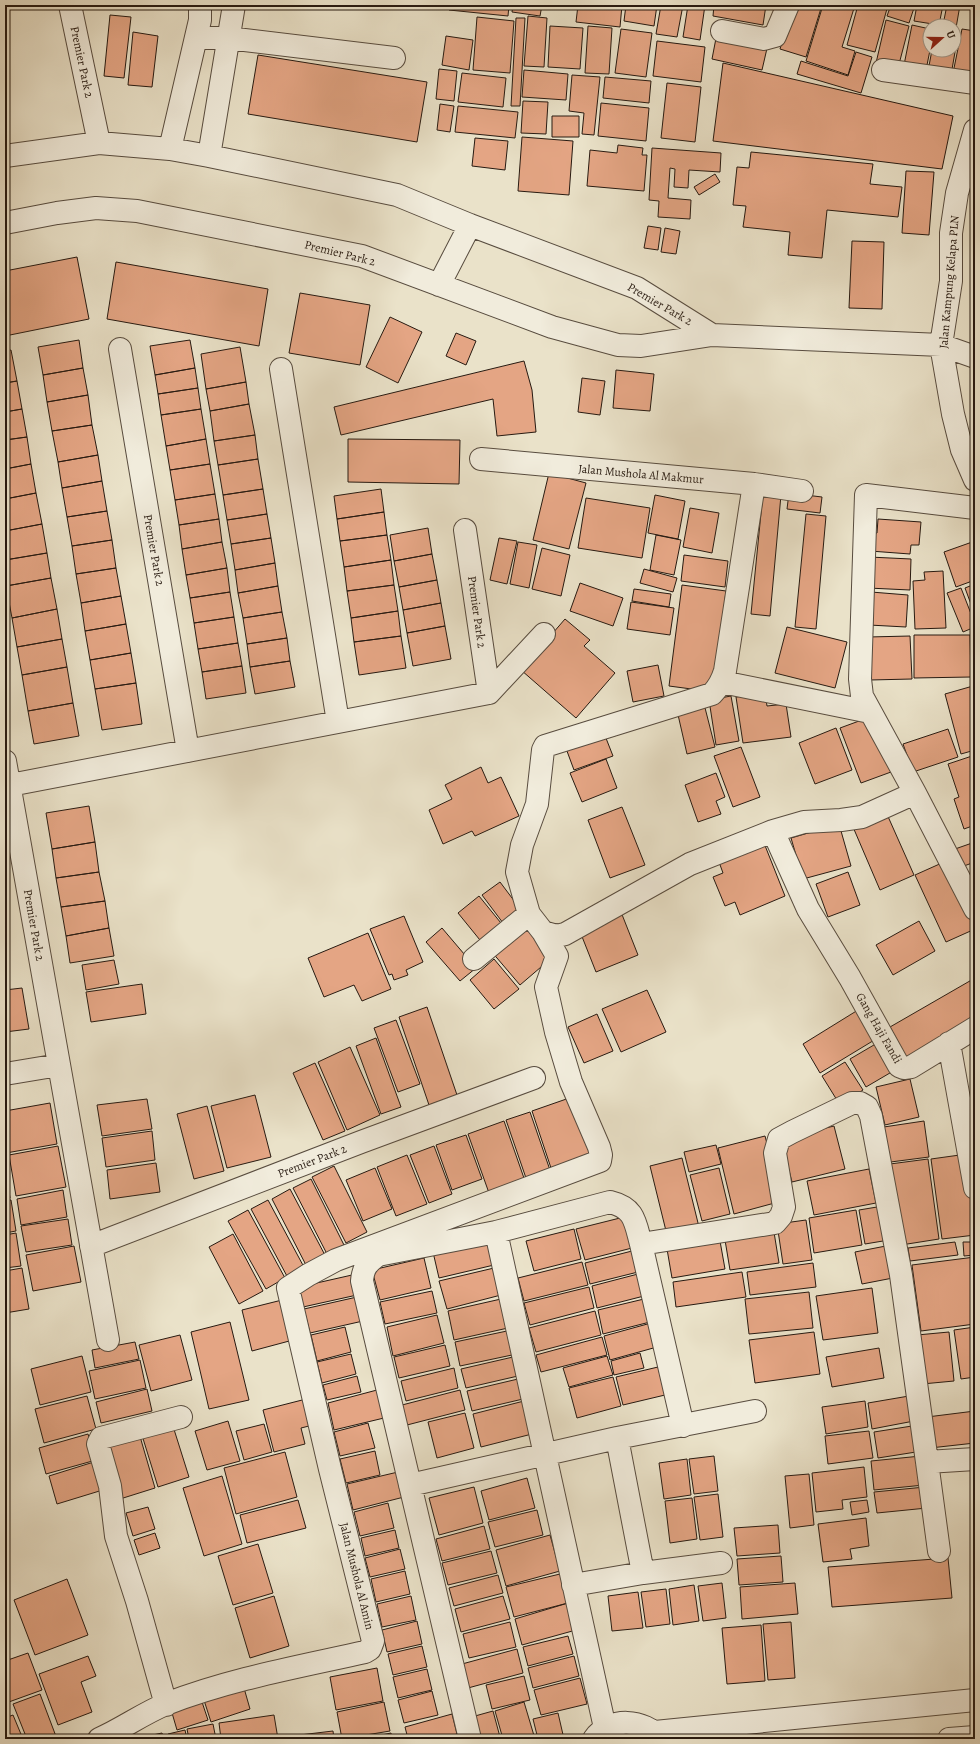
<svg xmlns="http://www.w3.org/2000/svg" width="980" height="1744" font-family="Alegreya,serif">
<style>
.building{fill:#e4a584;stroke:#271a11}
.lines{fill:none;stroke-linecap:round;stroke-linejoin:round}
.minor-casing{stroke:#584c3f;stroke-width:24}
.minor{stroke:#f1ecdc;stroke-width:22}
.labels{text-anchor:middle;stroke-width:4;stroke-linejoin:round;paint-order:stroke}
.street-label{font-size:12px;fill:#271a11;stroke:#f1ecdc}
</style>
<rect width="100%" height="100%" fill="#eae2c9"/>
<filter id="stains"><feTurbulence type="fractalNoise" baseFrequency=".005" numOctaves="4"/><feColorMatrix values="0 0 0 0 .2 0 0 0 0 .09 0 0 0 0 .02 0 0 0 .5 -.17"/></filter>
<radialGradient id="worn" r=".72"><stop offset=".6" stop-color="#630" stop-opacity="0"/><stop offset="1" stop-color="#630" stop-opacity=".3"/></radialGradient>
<path class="building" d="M303 5H335L334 9Z
M449 5H509L508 16 449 10Z
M513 5H542L540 16 512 12Z
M578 5H622L620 27 576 22Z
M626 5H657L654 26 624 21Z
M661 5H683L677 37 656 34Z
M688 5H705L700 40 683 37Z
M714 5H766L763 25 713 16Z
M793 5H822L806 57 780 49Z
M823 5H855L842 47 855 51 848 75 806 61Z
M858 5 868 6V5H888L875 52 847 45Z
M891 5H915L909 23 887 16Z
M917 5H943L939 25 914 21Z
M947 5H960L956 28 954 26 943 25Z
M110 15 131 17 124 78 104 76Z
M528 16 547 18 544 67 524 66Z
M477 17 514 21 510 73 473 70Z
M516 18H525L520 106H511Z
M886 20 909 26 898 68 876 63Z
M912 25 930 29V50L925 75 903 70Z
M550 26 583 28 580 69 548 67Z
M588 26 612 28 609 74 585 73Z
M621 29 652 33 646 77 615 73Z
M962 29 975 31V78L953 73Z
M133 32 158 36 152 87 128 85Z
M717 33 768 44 762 70 712 59Z
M954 34 958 35 951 75 928 71 932 50H954Z
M446 36 473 40 469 70 442 65Z
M657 41 705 47 701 82 653 76Z
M856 52 872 57 861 93 797 74 801 61 848 76Z
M258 55 427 82 417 142 248 114Z
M723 63 953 116 942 169 713 141Z
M439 69 457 71 454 101 436 99Z
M524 70 568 74 566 100 522 97Z
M462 73 506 78 503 107 458 102Z
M572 75 600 77 594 135 582 134 584 113 569 111Z
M605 77 651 81 649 103 603 98Z
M667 83 701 87 695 142 661 138Z
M523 101 548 102 546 134 521 133Z
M601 103 649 108 646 141 598 136Z
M440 104 454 106 450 132 437 130Z
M458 106 518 112 515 138 455 132Z
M552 116H579V137H552Z
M522 137 573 141 569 195 518 191Z
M475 138 508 141 505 170 472 166Z
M618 145 643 148 642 155H647L644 191 587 186 590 150 617 153Z
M652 148 721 153 720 172 689 170 688 188 674 187 675 169 670 168 668 198 691 200 690 219 658 217 659 201 649 200Z
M751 152 873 164 870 184 902 187 898 217 827 210 822 258 788 255 790 232 743 227 746 206 733 205 737 167 749 168Z
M906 171 934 172 929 235 902 233Z
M715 174 720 182 699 195 694 187Z
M648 226 661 228 658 250 644 248Z
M665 228 680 231 676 254 661 252Z
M852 241 884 242 882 309 849 308Z
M77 257 89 319 5 336V271Z
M116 262 268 289 259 346 107 319Z
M300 293 370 305 360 365 289 353Z
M390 317 422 332 398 383 366 367Z
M456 333 476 341 466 365 446 356Z
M79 340 83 368 43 375 38 347Z
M190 340 195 368 155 375 150 346Z
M240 347 246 382 206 389 201 354Z
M11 350 17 381 5 383V351Z
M524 361 532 390 536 432 497 436 493 399 341 435 334 407Z
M83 368 88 395 47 402 43 375Z
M195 368 198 388 158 394 155 375Z
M616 370 654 374 650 411 613 408Z
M582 378 605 381 600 415 578 412Z
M17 381 22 409 5 412V383Z
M246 382 249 404 210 411 206 389Z
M198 388 201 409 161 415 158 394Z
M88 395 92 425 52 431 47 402Z
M249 404 255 435 214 441 210 411Z
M22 409 27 437 5 440V412Z
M201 409 206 439 166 446 161 415Z
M92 425 98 455 58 462 52 431Z
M255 435 258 459 218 465 214 441Z
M27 437 31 464 5 469V440Z
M206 439 210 464 170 470 166 446Z
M348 439 460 440 459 484 348 482Z
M98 455 102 481 62 488 58 462Z
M258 459 263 489 223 495 218 465Z
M31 464 36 493 5 499V469Z
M210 464 215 494 175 500 170 470Z
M549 473 586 483 569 549 533 540Z
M102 481 107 511 67 517 62 488Z
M263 489 267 514 227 520 223 495Z
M381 489 384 512 337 519 334 496Z
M36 493 42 524 5 531V499Z
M763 493 781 495 770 616 751 614Z
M789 493 822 497 820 513 787 509Z
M215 494 219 519 179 525 175 500Z
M655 495 685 501 678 539 648 533Z
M586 498 650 508 642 558 578 548Z
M690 508 719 513 712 553 683 547Z
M107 511 112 540 72 546 67 517Z
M384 512 387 535 340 541 337 519Z
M267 514 271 538 231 544 227 520Z
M806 514 826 516 816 629 795 627Z
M219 519 222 542 182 549 179 525Z
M878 519 921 522 919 545H911L910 554 870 551 871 533H877Z
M42 524 47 553 5 560V531Z
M428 528 432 554 394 561 390 535Z
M387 535 391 560 344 567 340 541Z
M656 535 681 540 674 575 650 570Z
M271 538 275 563 235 570 231 544Z
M499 538 517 541 507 584 490 580Z
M112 540 116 568 76 574 72 546Z
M975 541V580L956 587 944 552Z
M222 542 227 568 186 575 182 549Z
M518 542 537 545 529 588 510 584Z
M542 548 570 555 561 596 532 589Z
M47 553 51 578 6 586 5 560Z
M432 554 437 580 399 587 394 561Z
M684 555 728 561 725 587 681 581Z
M869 557 911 559 910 590 868 588Z
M391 560 394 585 347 591 344 567Z
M275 563 278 586 238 593 235 570Z
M116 568 121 596 81 603 76 574Z
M227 568 230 592 190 598 186 575Z
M644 569 677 578 673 592 640 583Z
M943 571 946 628 915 629 913 581 925 580 924 572Z
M51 578 57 609 12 618 6 586Z
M437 580 441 603 403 610 399 587Z
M580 583 623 598 613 626 570 611Z
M975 584V615L965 588Z
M394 585 398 611 351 618 347 591Z
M682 585 726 591 714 692 669 686Z
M278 586 282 612 243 618 238 593Z
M961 588 975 624V627L963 632 947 593Z
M634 589 671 594 669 607 632 601Z
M230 592 234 617 194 623 190 598Z
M871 592 908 595 906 627 869 625Z
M121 596 126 624 85 631 81 603Z
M631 602 674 608 670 635 627 629Z
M441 603 445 626 407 633 403 610Z
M57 609 62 639 17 647 12 618Z
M398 611 401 636 354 642 351 618Z
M282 612 287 638 247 644 243 618Z
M234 617 238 643 198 649 194 623Z
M565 619 590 640 584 646 615 673 576 718 521 670Z
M126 624 131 653 90 660 85 631Z
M445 626 451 659 413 666 407 633Z
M787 627 847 642 835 688 775 673Z
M914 635H970L971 677 914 678Z
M401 636 406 668 359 675 354 642Z
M910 636 912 679 870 680 868 637Z
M287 638 290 661 250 667 247 644Z
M62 639 67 667 22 675 17 647Z
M238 643 242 666 202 672 198 649Z
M131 653 136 683 95 689 90 660Z
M290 661 295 687 255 694 250 667Z
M658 665 664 696 633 702 627 671Z
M242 666 246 693 206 699 202 672Z
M67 667 73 703 28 711 22 675Z
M136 683 142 724 102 730 95 689Z
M973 686 975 693V750L961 754 945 694Z
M765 693 767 706 786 704 791 737 743 743 736 697Z
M731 696 739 741 716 745 709 700Z
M703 700 715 747 687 754 676 706Z
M73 703 79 736 34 744 28 711Z
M870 717 891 772 861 783 840 728Z
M602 728 613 756 574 770 564 743Z
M836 728 852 770 815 784 799 743Z
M948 729 958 757 913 772 903 744Z
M741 747 760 797 733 807 714 756Z
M975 755V825L964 829 954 799 959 797 948 764Z
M606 759 617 788 582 802 570 773Z
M481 767 488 783 501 777 519 816 475 836 472 831 443 844 429 810 452 799 445 785Z
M716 773 725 797 716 801 721 814 698 822 685 785Z
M89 806 95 842 52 849 46 813Z
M622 807 645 865 610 878 588 820Z
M886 812 914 875 880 890 853 827Z
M839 824 851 866 803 879 791 838Z
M95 842 99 872 56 878 52 849Z
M975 842V862L961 867 955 849Z
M764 843 785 896 740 915 735 902 725 906 713 877 723 873 719 862Z
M944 862 975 929 946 942 915 875Z
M99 872 105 901 61 907 56 878Z
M848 872 860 905 828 917 816 884Z
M500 882 524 914 506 927 482 895Z
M479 896 505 928 484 945 458 913Z
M105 901 109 928 66 936 61 907Z
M621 912 638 955 596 972 579 929Z
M404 916 423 962 406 970 408 975 394 980 392 974 389 975 370 929Z
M526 921 555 955 520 985 491 951Z
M919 921 935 951 893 975 876 945Z
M109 928 114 956 70 963 66 936Z
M442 928 476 968 460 981 426 942Z
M368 933 391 989 362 1001 354 985 324 997 308 958Z
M494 959 519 989 494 1009 470 980Z
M114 960 119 984 86 990 82 965Z
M975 978V1019L907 1058 890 1027Z
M142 984 146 1014 91 1022 86 992Z
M22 988 29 1029 5 1032V990Z
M647 990 666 1032 621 1052 602 1009Z
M427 1007 457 1095 429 1105 399 1017Z
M858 1010 876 1039 820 1073 803 1044Z
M597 1014 613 1051 584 1063 568 1027Z
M396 1020 420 1084 398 1092 374 1028Z
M376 1038 401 1107 381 1114 356 1046Z
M879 1042 895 1070 866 1087 850 1059Z
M350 1047 380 1115 347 1130 318 1062Z
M845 1062 863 1090 840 1105 822 1076Z
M315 1063 345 1131 323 1140 293 1073Z
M910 1079 919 1117 885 1125 876 1087Z
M255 1095 271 1157 227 1168 211 1106Z
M575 1096 596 1159 553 1174 532 1111Z
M147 1099 152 1129 102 1136 97 1105Z
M50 1103 57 1144 6 1153 5 1111Z
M207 1106 224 1171 194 1179 177 1114Z
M530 1112 551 1173 527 1181 506 1120Z
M504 1121 525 1181 489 1193 468 1134Z
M924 1121 929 1157 883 1163 877 1128Z
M834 1126 845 1169 792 1182 781 1139Z
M152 1131 155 1160 106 1167 102 1138Z
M466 1135 482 1179 452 1190 436 1145Z
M765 1136 782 1201 734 1214 718 1148Z
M716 1145 721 1164 689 1172 684 1152Z
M58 1146 66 1187 16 1196 9 1155Z
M434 1146 452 1194 429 1203 410 1155Z
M967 1154 975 1209V1235L942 1239 931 1159Z
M407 1155 427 1204 396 1216 377 1167Z
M682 1158 699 1227 667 1235 650 1166Z
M928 1159 939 1239 901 1245 890 1164Z
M156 1163 160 1192 110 1199 107 1170Z
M5 1166 10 1198 5 1199Z
M334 1166 367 1232 346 1243 312 1177Z
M375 1168 392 1209 363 1221 346 1180Z
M719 1168 730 1214 702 1221 690 1175Z
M869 1169 876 1203 814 1215 807 1181Z
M311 1179 344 1245 327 1254 293 1188Z
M290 1189 326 1257 307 1267 272 1199Z
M63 1190 67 1217 21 1225 17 1199Z
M11 1200 16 1231 5 1233V1201Z
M268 1200 305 1269 288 1278 251 1209Z
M883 1206 889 1240 865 1244 859 1210Z
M248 1210 285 1278 266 1289 228 1221Z
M856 1210 862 1245 814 1253 809 1218Z
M624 1217 632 1248 585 1260 576 1229Z
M68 1219 72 1245 26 1252 21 1226Z
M806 1220 812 1260 783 1264 777 1224Z
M773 1226 779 1263 730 1270 724 1234Z
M574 1229 581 1259 534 1271 526 1241Z
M16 1233 21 1266 5 1268V1235Z
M233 1234 263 1291 239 1304 209 1247Z
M488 1239 494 1265 439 1278 433 1252Z
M720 1241 725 1269 672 1278 667 1249Z
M955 1242 958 1255 910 1261 908 1248Z
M963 1242H975V1255L964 1256Z
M891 1245 898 1277 862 1284 855 1252Z
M74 1246 81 1282 33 1291 26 1255Z
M632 1251 638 1272 590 1284 585 1263Z
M975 1257V1324L921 1331 912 1265Z
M424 1258 431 1288 380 1300 372 1270Z
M582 1262 588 1285 524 1301 518 1278Z
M813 1263 816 1287 750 1295 747 1272Z
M22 1268 29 1309 5 1313V1271Z
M494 1268 501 1295 447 1309 439 1281Z
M742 1272 746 1297 676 1307 673 1282Z
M638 1274 644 1296 597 1308 592 1286Z
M352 1275 357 1295 303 1307 299 1287Z
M589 1287 594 1308 530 1325 524 1303Z
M872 1288 878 1333 823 1340 816 1296Z
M432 1291 437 1313 385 1324 380 1302Z
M809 1292 813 1328 749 1334 745 1299Z
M357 1297 363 1321 310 1333 304 1309Z
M501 1299 508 1328 454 1340 448 1311Z
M644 1299 650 1322 603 1334 598 1310Z
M282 1300 293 1340 252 1351 242 1310Z
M595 1311 601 1335 536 1352 529 1328Z
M437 1315 444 1343 393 1356 387 1327Z
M230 1322 249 1400 209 1409 191 1332Z
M651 1323 657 1347 610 1360 604 1336Z
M345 1327 351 1352 317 1361 311 1335Z
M975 1327V1377L961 1379 954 1330Z
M507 1331 512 1355 460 1366 455 1342Z
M814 1332 820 1374 755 1383 749 1340Z
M949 1332 954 1381 922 1384 917 1335Z
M180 1335 192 1380 151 1391 139 1345Z
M602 1337 607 1355 541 1372 536 1355Z
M135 1342 139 1359 95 1368 92 1350Z
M445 1345 450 1366 399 1378 394 1357Z
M879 1348 884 1378 832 1387 826 1357Z
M640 1353 644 1368 614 1375 611 1361Z
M351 1354 356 1374 322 1383 317 1362Z
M82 1356 91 1392 40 1405 31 1369Z
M607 1356 613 1375 569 1387 563 1368Z
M513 1357 518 1376 466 1388 461 1369Z
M140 1360 146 1388 95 1399 89 1371Z
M658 1367 665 1395 623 1405 616 1377Z
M454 1368 458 1388 406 1401 401 1381Z
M357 1376 361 1392 327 1400 323 1385Z
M613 1377 621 1406 577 1418 569 1388Z
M518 1379 523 1399 472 1411 467 1391Z
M147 1389 152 1411 101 1423 96 1402Z
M377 1390 384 1418 334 1430 328 1403Z
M460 1390 465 1410 407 1425 402 1405Z
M87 1396 96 1429 44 1443 35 1409Z
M909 1396 914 1421 872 1429 868 1403Z
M310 1398 317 1424 301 1428 305 1444 274 1452 263 1410Z
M524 1401 532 1434 481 1447 473 1414Z
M865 1401 868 1427 826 1434 822 1407Z
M975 1411V1443L930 1448 927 1417Z
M465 1413 474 1448 437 1458 428 1422Z
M228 1421 240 1461 207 1470 195 1431Z
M172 1423 189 1477 158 1487 141 1432Z
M368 1423 375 1448 340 1456 334 1432Z
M264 1424 272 1452 244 1460 236 1431Z
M912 1426 916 1452 878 1458 874 1432Z
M869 1431 873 1458 828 1464 825 1436Z
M139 1433 155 1488 120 1499 103 1444Z
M88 1434 96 1460 46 1474 39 1448Z
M375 1451 380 1475 346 1483 340 1459Z
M285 1452 297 1497 236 1514 224 1468Z
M714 1456 718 1491 694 1494 689 1459Z
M921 1456 924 1485 874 1490 871 1461Z
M687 1459 691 1495 664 1499 659 1463Z
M97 1461 106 1489 57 1504 49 1476Z
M864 1467 867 1497 842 1500 843 1509 816 1512 812 1473Z
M398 1472 404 1497 353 1510 347 1484Z
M809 1474 814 1525 790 1528 785 1476Z
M222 1476 242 1544 204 1556 183 1488Z
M527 1478 535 1508 489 1520 481 1491Z
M474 1487 483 1523 439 1535 429 1498Z
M925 1487 927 1508 877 1513 874 1492Z
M718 1494 723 1537 700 1540 694 1497Z
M692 1498 697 1539 670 1543 665 1501Z
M298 1500 306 1528 247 1543 240 1515Z
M867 1500 869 1512 852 1515 850 1502Z
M388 1503 394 1528 360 1536 354 1512Z
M148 1507 155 1529 133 1536 126 1513Z
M537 1510 543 1535 495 1547 488 1522Z
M866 1518 869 1546 850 1549 852 1559 823 1562 818 1524Z
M778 1525 780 1553 737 1556 734 1528Z
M484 1526 490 1549 442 1561 436 1539Z
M395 1530 399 1548 365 1556 361 1538Z
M155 1533 160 1548 139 1555 134 1540Z
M550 1535 560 1571 506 1586 496 1550Z
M258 1544 273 1593 233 1605 218 1556Z
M400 1549 405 1569 370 1577 365 1558Z
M491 1551 497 1573 448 1585 442 1563Z
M781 1556 783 1582 739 1585 737 1559Z
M948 1558 952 1598 832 1607 828 1567Z
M405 1571 410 1594 376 1602 371 1579Z
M560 1574 568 1603 514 1617 506 1587Z
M498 1575 503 1593 454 1606 449 1588Z
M67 1579 88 1635 35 1655 14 1600Z
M722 1583 726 1618 703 1621 698 1586Z
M795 1583 798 1614 742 1619 740 1587Z
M694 1585 699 1621 673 1625 669 1589Z
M666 1589 670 1624 646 1627 641 1592Z
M638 1592 643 1628 612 1631 608 1596Z
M274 1596 289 1646 250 1658 235 1608Z
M411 1596 416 1620 382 1627 377 1604Z
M503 1596 510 1619 461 1632 455 1609Z
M568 1603 576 1630 522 1645 515 1619Z
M417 1621 422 1644 387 1652 382 1630Z
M510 1622 516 1647 469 1658 463 1634Z
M791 1622 795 1678 768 1680 763 1624Z
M761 1625 765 1681 727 1684 722 1628Z
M568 1636 573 1654 528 1666 523 1647Z
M422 1646 427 1667 393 1675 388 1654Z
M517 1649 523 1673 468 1688 462 1664Z
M28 1653 42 1690 6 1703 5 1661Z
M88 1656 96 1676 81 1682 92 1712 58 1725 39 1674Z
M574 1656 579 1676 533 1688 528 1668Z
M377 1668 383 1701 336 1710 330 1677Z
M427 1669 432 1690 398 1698 393 1677Z
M524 1676 530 1700 492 1709 486 1685Z
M580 1678 587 1704 541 1715 534 1690Z
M242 1681 250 1709 211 1722 202 1694Z
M432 1691 438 1715 404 1723 398 1700Z
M40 1694 57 1739H27L13 1704Z
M200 1696 208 1720 177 1730 170 1706Z
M384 1702 390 1731 342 1739 337 1712Z
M524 1702 535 1739H503L495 1711Z
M493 1711 500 1737 494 1739H481L475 1716Z
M558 1713 564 1739H538L533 1719Z
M452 1714 457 1734 438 1739H408L405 1727Z
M13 1715 23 1739H5V1718Z
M274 1715 278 1739H221L219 1723Z
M213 1724 216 1739H189L187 1729Z
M185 1730 187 1739H169L168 1734Z
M333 1731 334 1739H283V1737Z
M162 1733 164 1739H134Z
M391 1733 392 1739H362Z"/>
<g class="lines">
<g class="minor-casing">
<path id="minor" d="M70 5 99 143
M722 31 764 39 775 36 788 5
M196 38H228L394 58
M883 70 975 83
M975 130 957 193 951 233V281L941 345 953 414 962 450 975 480
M170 149 200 20V5
M5 156 99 143 170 149 209 156 397 195 470 225 637 288 712 335 641 346 618 345 552 327 362 256 137 211 96 208 57 213 5 223
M209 156 234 5
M439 285 470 225
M712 335 941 345 975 357
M120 349 188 751
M281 369 338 722
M481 459 754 484 802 491
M975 508 866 495 860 679 862 696 915 793 975 909
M465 530 489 693
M722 682 870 712
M5 761 108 1340
M5 786 489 693 544 634
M773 831 808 909 850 978 899 1066 904 1068 911 1067 975 1028
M543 932 557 936 565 934 690 864 773 831 804 822 841 820 862 817 915 793
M474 959 529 914
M949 1043 975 1188
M5 1074 59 1065
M496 1232 605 1728
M641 1244 775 1223 781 1216 784 1207 775 1153 779 1139 792 1132 852 1103H860L867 1107 871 1116 901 1275 927 1462
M91 1246 361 1142 534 1078
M617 1438 643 1573
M410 1485 617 1438 755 1411
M939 1551 927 1462 975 1459
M573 1585 643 1573 721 1563
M166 1705 137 1601 116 1536 110 1486 98 1444 101 1438 181 1417
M655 1732 975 1700
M99 1739C122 1729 142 1714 166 1704 230 1679 298 1667 365 1652L370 1649 373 1641 330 1469 288 1288 308 1275 336 1260 600 1161 601 1155 599 1147 571 1082 556 1032 546 987 557 956 543 932 529 914 517 872 522 845 537 804 543 750 545 746 712 694C719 687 722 681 725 671L754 484
M470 1739 362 1281C363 1268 367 1263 378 1255L496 1232 610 1202C635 1208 635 1222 641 1244L683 1426
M594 1739C610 1716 644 1719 661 1739
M949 1739 975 1737"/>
</g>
<use href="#minor" class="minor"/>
</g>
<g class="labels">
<g class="street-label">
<text transform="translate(82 62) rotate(78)" y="4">Premier Park 2</text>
<text transform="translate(340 253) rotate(14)" y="4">Premier Park 2</text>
<text transform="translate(949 282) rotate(-85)" y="4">Jalan Kampung Kelapa PLN</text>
<text transform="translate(660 304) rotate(30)" y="4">Premier Park 2</text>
<text transform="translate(641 474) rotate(5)" y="4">Jalan Mushola Al Makmur</text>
<text transform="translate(154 550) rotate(80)" y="4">Premier Park 2</text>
<text transform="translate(477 612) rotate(82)" y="4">Premier Park 2</text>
<text transform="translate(34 925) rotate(80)" y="4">Premier Park 2</text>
<text transform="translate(879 1028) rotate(60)" y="4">Gang Haji Fandi</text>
<text transform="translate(312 1161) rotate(-21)" y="4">Premier Park 2</text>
<text transform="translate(357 1576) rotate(76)" y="4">Jalan Mushola Al Amin</text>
</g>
</g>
<rect width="980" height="1744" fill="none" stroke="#eae2c9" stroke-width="20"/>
<rect x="6" y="6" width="968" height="1732" fill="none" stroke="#271a11" stroke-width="2"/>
<rect x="10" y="10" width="960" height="1724" fill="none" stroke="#271a11"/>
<g transform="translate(942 38) rotate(69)"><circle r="19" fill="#f1ecdc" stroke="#a0988b"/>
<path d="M0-3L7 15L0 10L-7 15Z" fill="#8f2418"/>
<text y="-6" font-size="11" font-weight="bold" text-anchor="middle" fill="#271a11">U</text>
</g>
<rect width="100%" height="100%" filter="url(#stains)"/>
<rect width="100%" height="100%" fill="url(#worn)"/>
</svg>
